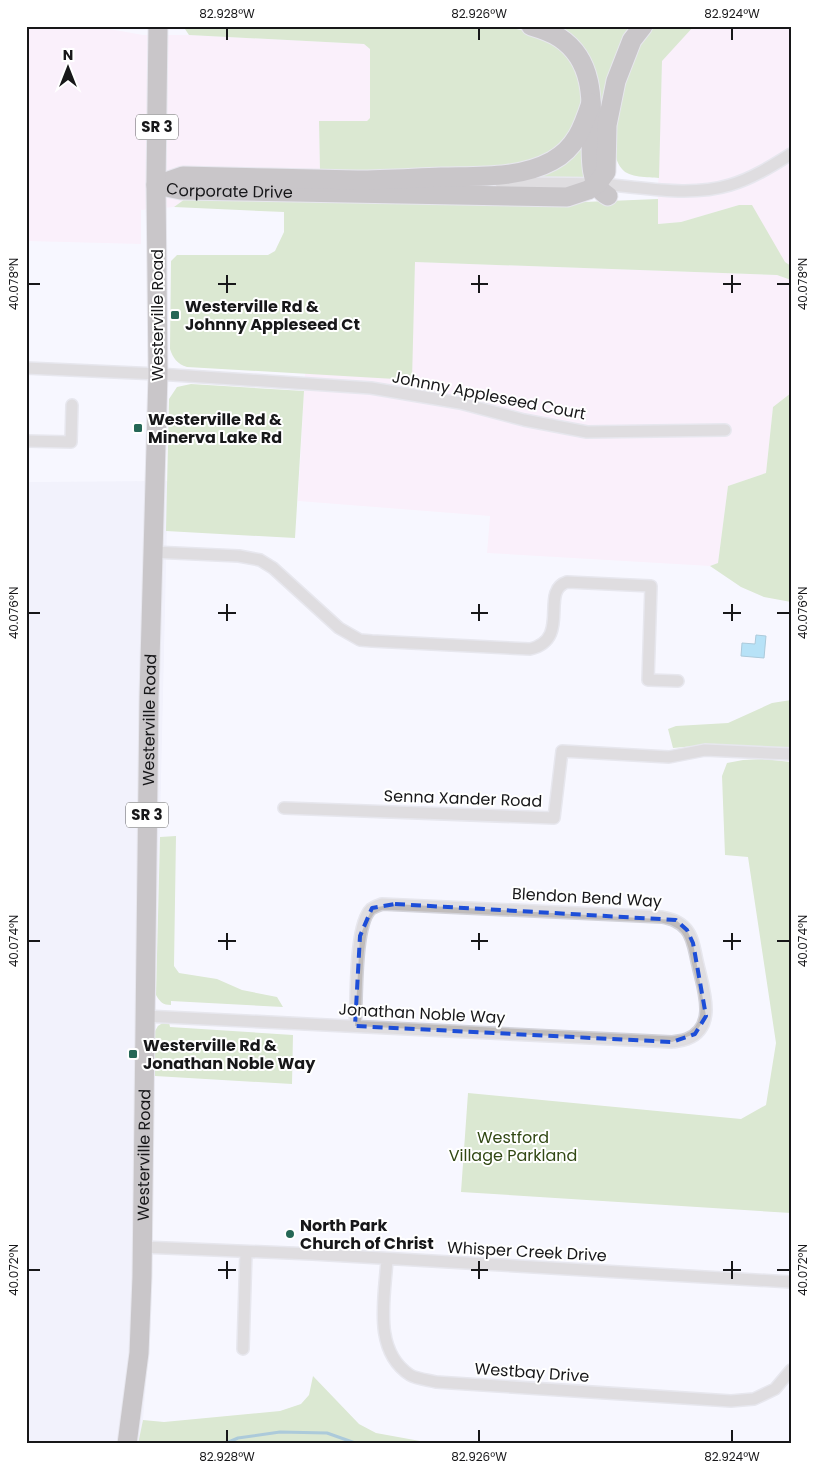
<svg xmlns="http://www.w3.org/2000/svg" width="817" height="1470" font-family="Poppins,sans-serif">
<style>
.commercial{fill:#fce7f6}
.built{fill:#eaeaf8}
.green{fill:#b8d49c}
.water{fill:#69c7ee;stroke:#5092ae}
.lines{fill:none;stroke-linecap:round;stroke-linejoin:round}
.stream{stroke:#5092ae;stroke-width:3}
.minor-casing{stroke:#d3d3da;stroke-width:14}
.primary-casing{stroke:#d3d3da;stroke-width:21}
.minor{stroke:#c0bcbb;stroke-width:11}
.primary{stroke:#908988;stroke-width:19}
.marked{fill:none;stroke:#1d4ed8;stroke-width:4;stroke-dasharray:10 6;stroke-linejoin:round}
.ticks{fill:none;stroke:#171719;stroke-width:2}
.poi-dot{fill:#256756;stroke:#fff;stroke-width:2}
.labels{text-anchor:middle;stroke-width:4;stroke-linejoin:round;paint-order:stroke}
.shield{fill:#fff;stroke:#5d5d5e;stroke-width:1}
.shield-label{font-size:15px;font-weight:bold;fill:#171719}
.street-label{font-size:16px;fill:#171719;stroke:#fff}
.poi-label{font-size:16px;font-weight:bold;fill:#171719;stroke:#fff;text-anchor:start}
.park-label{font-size:16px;fill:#314814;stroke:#fff}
.neatline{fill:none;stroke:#171719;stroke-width:2}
.ticks-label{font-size:12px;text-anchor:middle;fill:#171719}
</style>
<rect width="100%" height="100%" fill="#f7f7ff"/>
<path class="commercial" d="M26 26H93L143 35H189L364 44 370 49V118L367 121H319L320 171 185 199 174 207 141 210V244L26 241Z
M694 26H791V266L785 262 739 205 681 222 657 224 662 60Z
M415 262 777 275 791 280V393L773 407 766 473 728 486 718 563 710 566 487 553 490 516 298 501 305 373 411 379Z"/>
<path class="built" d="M168 481 156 995 151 1324 143 1420 138 1444H26V482Z"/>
<path class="green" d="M183 26H502L526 31 554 44 566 55 575 66 581 82 582 111 558 150 529 165 442 170 320 171 319 121H367L370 118V49L364 44 189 35Z
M548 26H635L601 128 597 100Z
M648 26H694L662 61 659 178C648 177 629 178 622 169 605 151 618 97 624 75 630 58 640 42 648 26Z
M579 145 584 147 586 176 584 178H538V173Z
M185 199 337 200 393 204H534L658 199V224L681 222 739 205H752L785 262 791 266V280L777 275 415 262 412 380 187 367C177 364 173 358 170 349L171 261 177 255H268L275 251 284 232V212L174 207Z
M191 384 304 391 295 538 166 531 169 399 177 387Z
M791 393V602L764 597 741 587 710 566 718 563 728 486 766 473 773 407Z
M791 700V750L716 744 673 748 668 729 676 726 728 723 772 703Z
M763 759 791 762V1213L461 1192 468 1093 741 1119 766 1105 776 1043 748 857 725 855 722 776 727 763 743 760Z
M176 836 174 966 179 973 217 979 242 990 277 997 283 1007 171 1001V1005C163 1005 160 1002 156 995L160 837Z
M164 1022H169L170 1027 293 1035 292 1084 155 1076V1031L158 1026Z
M313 1376 359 1424 376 1433 420 1441 462 1444H138L143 1420 164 1422 280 1411 301 1404 309 1395Z"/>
<path class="water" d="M756 635 766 636 764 658 741 656 742 643 755 644Z"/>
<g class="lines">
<path class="stream" d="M224 1444 238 1438 280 1432 327 1433 358 1444"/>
<g class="minor-casing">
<path id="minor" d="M501 183C533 183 564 183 596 184 639 186 687 198 730 185 751 179 772 166 791 154
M26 368 158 374 371 388 460 403 524 420 587 432 725 430
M26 441 71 442 72 405
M153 552 239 556 260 560 273 568 339 628 360 640 372 641 530 649C572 639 539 591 567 582L651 586 648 680 678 681
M284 808 554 818 562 751 669 757 705 750 791 754
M145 1016 672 1042C677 1041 682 1041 687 1039 718 1027 703 988 698 965 695 954 694 938 686 929 679 921 671 919 662 917L382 904C379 905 374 907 371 909 354 925 357 1002 355 1026
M142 1247 312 1254 791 1282
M387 1259C385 1297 372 1350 410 1375 417 1379 428 1380 436 1382L731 1401 754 1399 775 1389 791 1370
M243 1349 246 1252"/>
</g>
<g class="primary-casing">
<g id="primary">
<path d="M531 26C541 29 551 32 560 38 620 78 568 174 608 196"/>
<path id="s1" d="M156 185 181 190 567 197 588 190 597 184 606 172 607 125 616 81 632 40 643 26"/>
<path d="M157 185 183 176C241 177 299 179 357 180 385 180 413 178 441 177 477 176 519 179 552 161 576 148 583 127 591 103"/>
<path id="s2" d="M127 1444 139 1353 142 1277 149 697 158 374 156 185 158 26"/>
</g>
</g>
<use href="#minor" class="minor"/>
<use href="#primary" class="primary"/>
</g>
<path d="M0 0H817V1470H0ZM395 904 676 920 687 930 693 943 706 1016 695 1034 672 1042 355 1026 360 936 372 908Z" fill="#f7f7ff" fill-opacity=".55" fill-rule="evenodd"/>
<path class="marked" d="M395 904 676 920 687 930 693 943 706 1016 695 1034 672 1042 355 1026 360 936 372 908Z"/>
<path class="ticks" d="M227 28V40M479 28V40M732 28V40M227 275V293M479 275V293M732 275V293M28 284H40M218 284H236M471 284H488M723 284H741M777 284H790M227 604V621M479 604V621M732 604V621M28 613H40M218 613H236M471 613H488M723 613H741M777 613H790M227 933V950M479 933V950M732 933V950M28 941H40M218 941H236M471 941H488M723 941H741M777 941H790M227 1261V1279M479 1261V1279M732 1261V1279M28 1270H40M218 1270H236M471 1270H488M723 1270H741M777 1270H790M227 1430V1442M479 1430V1442M732 1430V1442"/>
<g class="poi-dot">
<rect x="170" y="310" width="10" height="10" rx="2.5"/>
<rect x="133" y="423" width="10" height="10" rx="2.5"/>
<rect x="128" y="1049" width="10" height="10" rx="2.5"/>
<circle cx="290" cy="1234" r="5"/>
</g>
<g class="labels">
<g class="shield">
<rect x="136" y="114.5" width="42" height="25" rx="4"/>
<rect x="126" y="802.5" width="42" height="25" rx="4"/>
</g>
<g class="shield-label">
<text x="157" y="132">SR 3</text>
<text x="147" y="820">SR 3</text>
</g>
<g class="street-label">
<text dy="6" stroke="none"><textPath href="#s1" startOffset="74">Corporate Drive</textPath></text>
<text transform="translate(157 315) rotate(-90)" y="6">Westerville Road</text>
<text transform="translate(489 395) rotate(11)" y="6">Johnny Appleseed Court</text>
<text dy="6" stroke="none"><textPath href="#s2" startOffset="725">Westerville Road</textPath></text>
<text transform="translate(463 798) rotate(2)" y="6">Senna Xander Road</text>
<text transform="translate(587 897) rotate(3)" y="6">Blendon Bend Way</text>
<text transform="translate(422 1013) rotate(3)" y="6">Jonathan Noble Way</text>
<text dy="6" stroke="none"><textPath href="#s2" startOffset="290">Westerville Road</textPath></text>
<text transform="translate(527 1251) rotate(3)" y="6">Whisper Creek Drive</text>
<text transform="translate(532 1372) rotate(4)" y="6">Westbay Drive</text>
</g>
<g class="poi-label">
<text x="185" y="312">Westerville Rd &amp;<tspan x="185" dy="18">Johnny Appleseed Ct</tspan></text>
<text x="148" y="425">Westerville Rd &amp;<tspan x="148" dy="18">Minerva Lake Rd</tspan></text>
<text x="143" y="1051">Westerville Rd &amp;<tspan x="143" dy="18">Jonathan Noble Way</tspan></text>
<text x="300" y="1231">North Park<tspan x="300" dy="18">Church of Christ</tspan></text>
</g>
<g class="park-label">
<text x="513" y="1143">Westford<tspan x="513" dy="18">Village Parkland</tspan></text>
</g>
</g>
<rect width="817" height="1470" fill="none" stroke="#ffffff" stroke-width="55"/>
<g transform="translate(68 68)" stroke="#ffffff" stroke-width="4" paint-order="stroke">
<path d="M0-4L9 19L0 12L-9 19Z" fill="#171719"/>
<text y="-8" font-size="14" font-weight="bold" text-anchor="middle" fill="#171719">N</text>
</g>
<rect x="28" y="28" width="762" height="1414" class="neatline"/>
<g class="ticks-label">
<text x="227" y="18">82.928°W</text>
<text x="479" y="18">82.926°W</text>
<text x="732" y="18">82.924°W</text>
<text transform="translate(14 284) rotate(-90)" y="4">40.078°N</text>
<text transform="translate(803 284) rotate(-90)" y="4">40.078°N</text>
<text transform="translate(14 613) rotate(-90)" y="4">40.076°N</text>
<text transform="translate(803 613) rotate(-90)" y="4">40.076°N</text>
<text transform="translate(14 941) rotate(-90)" y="4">40.074°N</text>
<text transform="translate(803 941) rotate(-90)" y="4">40.074°N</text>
<text transform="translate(14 1270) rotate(-90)" y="4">40.072°N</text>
<text transform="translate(803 1270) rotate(-90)" y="4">40.072°N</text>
<text x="227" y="1461">82.928°W</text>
<text x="479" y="1461">82.926°W</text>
<text x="732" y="1461">82.924°W</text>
</g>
</svg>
